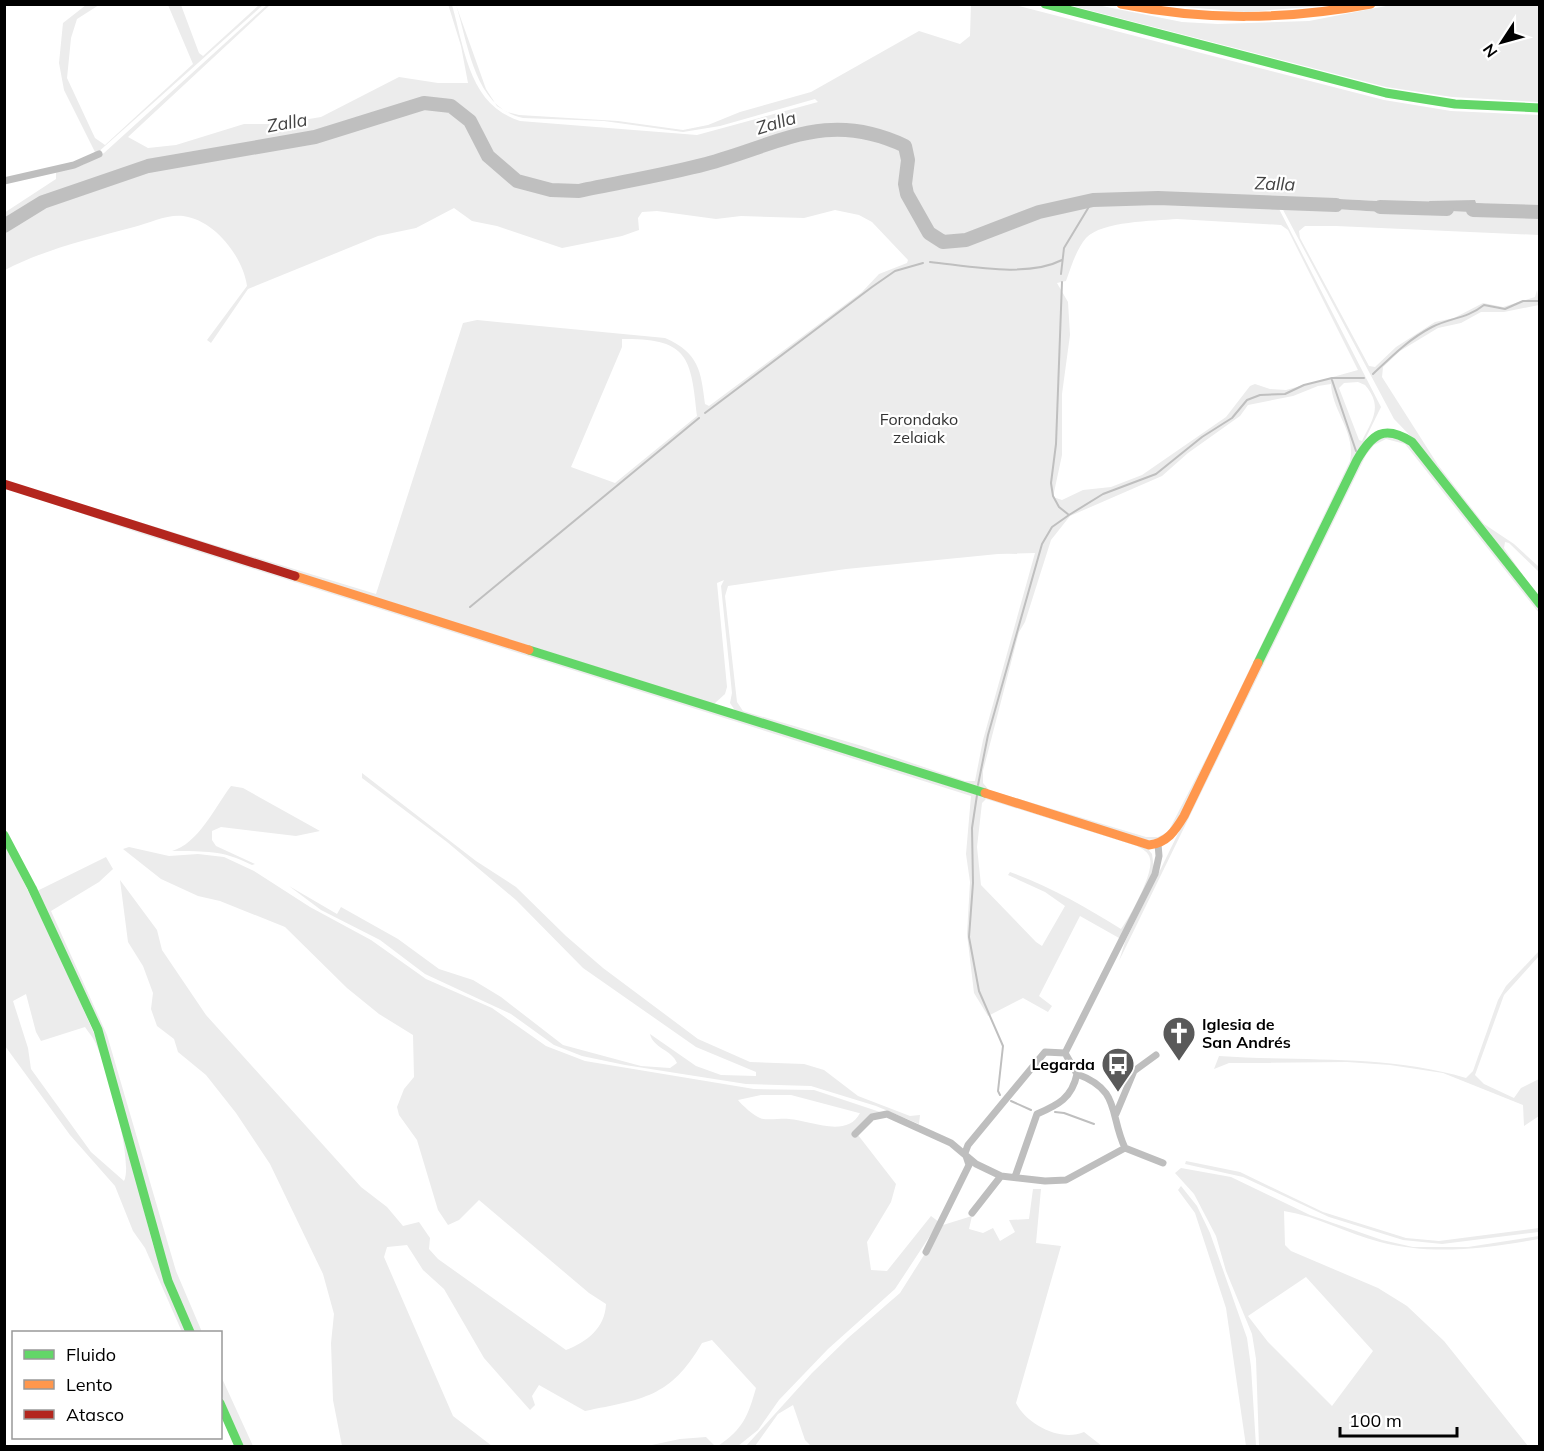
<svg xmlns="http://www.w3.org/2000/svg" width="1544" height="1451" font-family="Mulish,sans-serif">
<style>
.green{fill:#ececec;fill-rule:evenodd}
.water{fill:#bfbfbf}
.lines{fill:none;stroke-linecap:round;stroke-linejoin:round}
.stream{stroke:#bfbfbf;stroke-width:2}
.river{stroke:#bfbfbf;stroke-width:14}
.street{stroke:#bebebe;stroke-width:7}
.fast{stroke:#63d668;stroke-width:9}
.slow{stroke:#ff974d;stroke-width:9}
.jam{stroke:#b3261e;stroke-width:9}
.labels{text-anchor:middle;stroke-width:4.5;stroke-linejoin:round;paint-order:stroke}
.park-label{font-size:16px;fill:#333;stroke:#fff}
.poi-label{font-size:16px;font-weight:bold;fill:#000;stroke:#fff;text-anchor:start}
.water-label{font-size:18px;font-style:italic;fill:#444;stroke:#fff}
</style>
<rect width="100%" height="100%" fill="#fff"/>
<path class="green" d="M448 4 452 5C465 50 469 105 520 121L697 135 818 102 815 99 720 126 683 132 604 121 523 118C474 107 469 46 456 5L486 89 497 106 507 112 519 115 618 121 683 130 708 125 740 112 811 92 919 31 960 44 970 36 971 4 1015 5 1384 100 1451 111 1539 115V235L1336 226H1305L1299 231 1300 238 1369 366 1375 367 1396 347 1435 322 1454 318 1483 303 1503 307 1535 297 1537 290 1539 305 1504 312H1481L1461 323 1438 328 1400 351 1383 367 1382 377 1438 465 1484 524 1514 544 1539 567V572L1509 543 1505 542 1504 548 1539 598 1423 449 1394 419 1281 206 1278 207 1381 407 1174 828C1164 837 1158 840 1144 840L736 712 730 703 732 693 721 586 724 580 717 583 727 687 725 694 714 704 5 481 376 594 463 323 477 320 665 338C699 353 701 371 705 404L709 406 862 292 879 274 907 263 908 260 872 222 859 215 835 210 804 218 741 216 716 219 657 211 642 212 638 218 639 230 622 236 562 248 497 226 472 221 454 208 416 228 378 236 248 289 211 343 207 340 247 286C243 257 215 220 183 216 168 214 149 223 134 227 90 239 45 249 5 270L4 213 56 179V172L83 165 104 153 267 5H270L128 137 148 148 176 145 244 124H279L321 117 399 77 438 83H468L461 46ZM1320 198 1401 202 1397 213 1320 208ZM1177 219 1281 225 1288 230 1358 370 1286 390 1270 389 1255 384 1250 386 1226 417 1142 475 1111 487 1083 490 1062 500 1053 497 1062 455V394L1070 335 1068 302 1057 283 1066 281C1071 267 1076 250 1086 238 1102 221 1153 221 1177 219ZM622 339C688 338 691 357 697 416L615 483 571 467 622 347ZM1358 382 1365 385C1383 406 1373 419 1362 441L1359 440 1339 388 1344 383ZM1331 384C1332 411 1356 432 1350 461L1212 747 1168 832 1158 837H1146L989 790 983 783V771L1019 632 1025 622 1051 540 1070 516 1162 476 1188 453 1240 416 1248 405 1293 396 1318 386ZM1035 553 983 740 975 781H965L862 746 743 711 737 702 725 596 728 586 846 569 998 554Z
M86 5H99L77 19 71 38 67 78 95 138 105 145 193 64 168 5H181L199 53 203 56 259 5H263L96 154 64 90 59 63 63 23Z
M1069 5H1097L1182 22 1218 24 1309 21 1391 5H1539V102L1452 97 1386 87Z
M1160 5H1335L1246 12Z
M1391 436 1411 445 1539 606V613L1405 444 1386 439 1374 445 1366 455 1119 961 1125 942 1365 451 1377 439Z
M4 487 1148 849 1152 854 1154 869 1122 937 1119 938 1080 916 1039 996 1052 1006 1048 1012 1023 998 988 1016 974 993 967 934 970 882 966 854 971 796 139 533ZM986 799 1137 846C1142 849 1149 852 1150 859 1154 873 1130 917 1121 929 1086 907 1049 886 1010 872L1008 875 1045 892 1065 906 1042 946 1036 942 981 885 977 847 982 803Z
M362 773 476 861 516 887 566 936 603 968 698 1039 750 1062 804 1064 824 1070 858 1096 910 1116 920 1115 919 1124 876 1106 811 1086 746 1084 625 1065 582 1056 554 1045 511 1014 425 974 380 940 321 910 289 886 337 914 341 907 398 939 439 969 473 980 501 997 563 1045 641 1066 670 1068 677 1063C672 1050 653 1048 650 1034L696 1066 721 1075 756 1076V1072L696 1047 583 968 516 900 447 842 362 778Z
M231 786 243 788 320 831 296 836 221 827 212 831V840L216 846 255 864 252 865C219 849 208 852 172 851 198 844 215 807 231 786Z
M4 842 59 954 103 1054 153 1245 187 1332H182L145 1248 133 1231 115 1186 70 1135 5 1046ZM26 994 36 1032 41 1041 85 1027C88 1032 93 1037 95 1042 106 1064 134 1162 124 1181L91 1152 31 1069 28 1048 13 1001Z
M129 847 169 856 198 854 224 857 254 871 310 907 371 940 426 979 492 1008 546 1046 585 1061 754 1089 814 1090 880 1112 858 1135 896 1184 891 1202 867 1242 871 1270 887 1271 931 1216 939 1222 895 1289 828 1349 779 1400 758 1430 738 1446H718C743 1429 748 1416 756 1388L712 1340 702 1343C670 1398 643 1399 585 1411L539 1385 532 1396 535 1405 530 1410 484 1358 444 1289 423 1270 407 1245 387 1247 384 1257 453 1416 492 1446H342L333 1400 331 1343 334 1314 323 1274 270 1164 236 1113 206 1075 178 1052 174 1039 157 1026 151 1009 153 993 143 966 128 942 120 880 157 930 162 950 206 1015 361 1187 387 1207 403 1226 419 1222 430 1238 429 1249 438 1259 566 1350C587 1342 605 1328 606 1304L589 1293 479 1200 459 1220 448 1225 438 1210 417 1140 399 1115 397 1107 404 1089 414 1077 413 1035 379 1014 347 988 285 927 220 901 198 896 161 879 123 849ZM791 1095 859 1113H860C847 1139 809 1120 789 1119 781 1118 767 1121 760 1118 754 1116 742 1105 738 1100L761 1095Z
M106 857 113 869 99 882 51 911 107 1035 176 1271 202 1332H194L172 1281 102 1030 37 891Z
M1539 951V956L1504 995 1475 1075 1484 1084 1514 1098 1521 1088 1539 1079V1116L1524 1126 1523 1105 1443 1073 1390 1065 1347 1062 1229 1063 1214 1069 1219 1056C1302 1062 1385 1054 1466 1078L1473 1071 1498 1000 1506 986Z
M1186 1161 1240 1172 1323 1212 1406 1238 1439 1241 1539 1228V1232L1442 1244 1403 1240 1329 1217 1243 1177 1185 1164Z
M1181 1168 1231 1177 1310 1215 1382 1240 1413 1247H1468L1539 1236V1239C1485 1248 1435 1256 1380 1242 1348 1234 1317 1216 1284 1211L1285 1245 1291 1251 1378 1288 1407 1306 1444 1341 1528 1446H1259L1256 1359 1252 1334 1226 1271 1216 1236 1194 1194 1175 1173ZM1306 1277 1373 1351 1332 1406 1268 1342 1248 1316Z
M1181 1186 1197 1206 1210 1233 1247 1338 1251 1367 1256 1446H1246L1226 1308 1195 1213 1178 1190Z
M1033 1189H1041L1036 1243 1061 1246 1016 1403C1027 1425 1061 1442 1084 1432L1102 1446H811L805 1440 793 1405 778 1414 755 1446H746L812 1373 848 1338 900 1293 943 1225 972 1216 969 1229 983 1233 993 1228 1000 1241 1015 1232 1009 1220 1029 1219Z
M220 1374 253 1446H243L221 1394Z
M706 1437 715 1446H647L680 1439Z"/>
<path class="water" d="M1320 198 1398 202H1401L1398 213 1319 208Z
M1475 200 1476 203 1484 204 1490 213 1432 210 1429 201Z"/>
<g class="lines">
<path class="stream" d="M930 262C969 266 1027 278 1062 260
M1061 274 1064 248 1093 200
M1373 374C1392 356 1409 339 1432 327 1450 318 1468 318 1484 305L1505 309 1523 301H1540
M1332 380 1356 451
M705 413 872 287 895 271 923 263
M1069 515 1103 494 1156 474 1202 437 1232 418 1247 400 1260 395 1285 394 1304 385 1332 378H1364
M470 607 699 418
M978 785 988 735 1042 544 1052 527 1069 515 1059 507 1053 496 1051 483 1056 444 1062 282
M977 795 972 828 973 883 969 937 979 991 1003 1046 998 1091 1000 1095
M1011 1101 1031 1110
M1055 1112 1064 1113 1094 1124
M4 1445 6 1446"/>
<path class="river" d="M1380 207 1447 209
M1473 210 1540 212
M4 226 43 202 148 166 315 137 424 103 451 106 470 121 488 156 517 181 551 190 579 191C621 182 664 175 706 164 780 144 827 109 905 146L908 160 905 184 907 194 929 233 943 242 966 240 1039 212 1093 200 1158 198 1336 205"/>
<path class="street" d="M4 181 74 165 99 154
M1065 1053 1077 1074C1121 1090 1109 1114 1125 1148
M1116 1114 1134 1071 1156 1055
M855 1134 872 1117 887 1114 951 1143 976 1164 1001 1176 1045 1181 1066 1180 1125 1148 1163 1163
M1015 1177 1037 1114C1058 1105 1072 1098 1077 1074
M972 1213 1001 1176
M926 1252 969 1165 965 1153 968 1145 1045 1052 1065 1053 1155 874 1159 856 1158 844"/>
<path class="fast" d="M1045 4 1386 93 1455 104 1540 108
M529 650 985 793
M1258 663 1357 460C1372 434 1384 424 1412 442L1540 604
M4 835 32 888 98 1030 168 1281 190 1332
M220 1403 239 1446"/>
<path class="slow" d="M1121 4C1206 21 1286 20 1371 4
M295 576 529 650
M985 793 1149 845C1167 843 1175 831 1184 816L1258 663"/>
<path class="jam" d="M4 484 295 576"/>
</g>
<defs>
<g id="church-pin" transform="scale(1.725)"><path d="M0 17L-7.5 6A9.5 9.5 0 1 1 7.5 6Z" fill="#595959" stroke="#fff"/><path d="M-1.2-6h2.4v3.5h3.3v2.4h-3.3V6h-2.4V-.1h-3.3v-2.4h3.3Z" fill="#fff"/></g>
<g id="bus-pin" transform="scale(1.725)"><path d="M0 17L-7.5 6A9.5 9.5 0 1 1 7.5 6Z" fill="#595959" stroke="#fff"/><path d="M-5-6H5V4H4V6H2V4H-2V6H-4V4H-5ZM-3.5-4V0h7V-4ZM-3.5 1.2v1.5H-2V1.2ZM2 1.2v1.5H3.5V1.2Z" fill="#fff"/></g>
</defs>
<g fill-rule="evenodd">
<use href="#church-pin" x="1179" y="1033"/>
<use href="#bus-pin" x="1118" y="1064"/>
</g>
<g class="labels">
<g class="park-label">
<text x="919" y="425">Forondako<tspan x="919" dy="18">zelaiak</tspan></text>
</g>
<g class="poi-label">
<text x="1202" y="1030">Iglesia de<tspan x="1202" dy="18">San Andrés</tspan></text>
<text x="1095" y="1070" text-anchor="end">Legarda</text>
</g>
<g class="water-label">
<text transform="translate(287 123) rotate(-10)" y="6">Zalla</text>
<text transform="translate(776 123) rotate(-17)" y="6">Zalla</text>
<text transform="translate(1275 184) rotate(2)" y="6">Zalla</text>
</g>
</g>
<rect width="1544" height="1451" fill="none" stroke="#000000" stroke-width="12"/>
<rect x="12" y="1331" width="210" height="108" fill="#ffffff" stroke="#999999" stroke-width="1.5"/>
<rect x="24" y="1350" width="30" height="9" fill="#63d668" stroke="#999999" stroke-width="1.5"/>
<text x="66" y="1361" font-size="18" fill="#000000">Fluido</text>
<rect x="24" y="1380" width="30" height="9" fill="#ff974d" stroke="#999999" stroke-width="1.5"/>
<text x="66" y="1391" font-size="18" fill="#000000">Lento</text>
<rect x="24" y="1410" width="30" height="9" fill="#b3261e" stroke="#999999" stroke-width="1.5"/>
<text x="66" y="1421" font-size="18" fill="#000000">Atasco</text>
<g transform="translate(1502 42) rotate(234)" stroke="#ffffff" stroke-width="4.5" paint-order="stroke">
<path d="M0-4.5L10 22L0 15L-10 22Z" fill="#000000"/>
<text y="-9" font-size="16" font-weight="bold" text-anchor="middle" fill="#000000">N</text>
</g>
<path d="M1340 1427v9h117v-9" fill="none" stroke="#000000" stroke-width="3"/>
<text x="1349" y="1427" font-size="18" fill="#000000" stroke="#ffffff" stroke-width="4.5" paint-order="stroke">100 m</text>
</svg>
